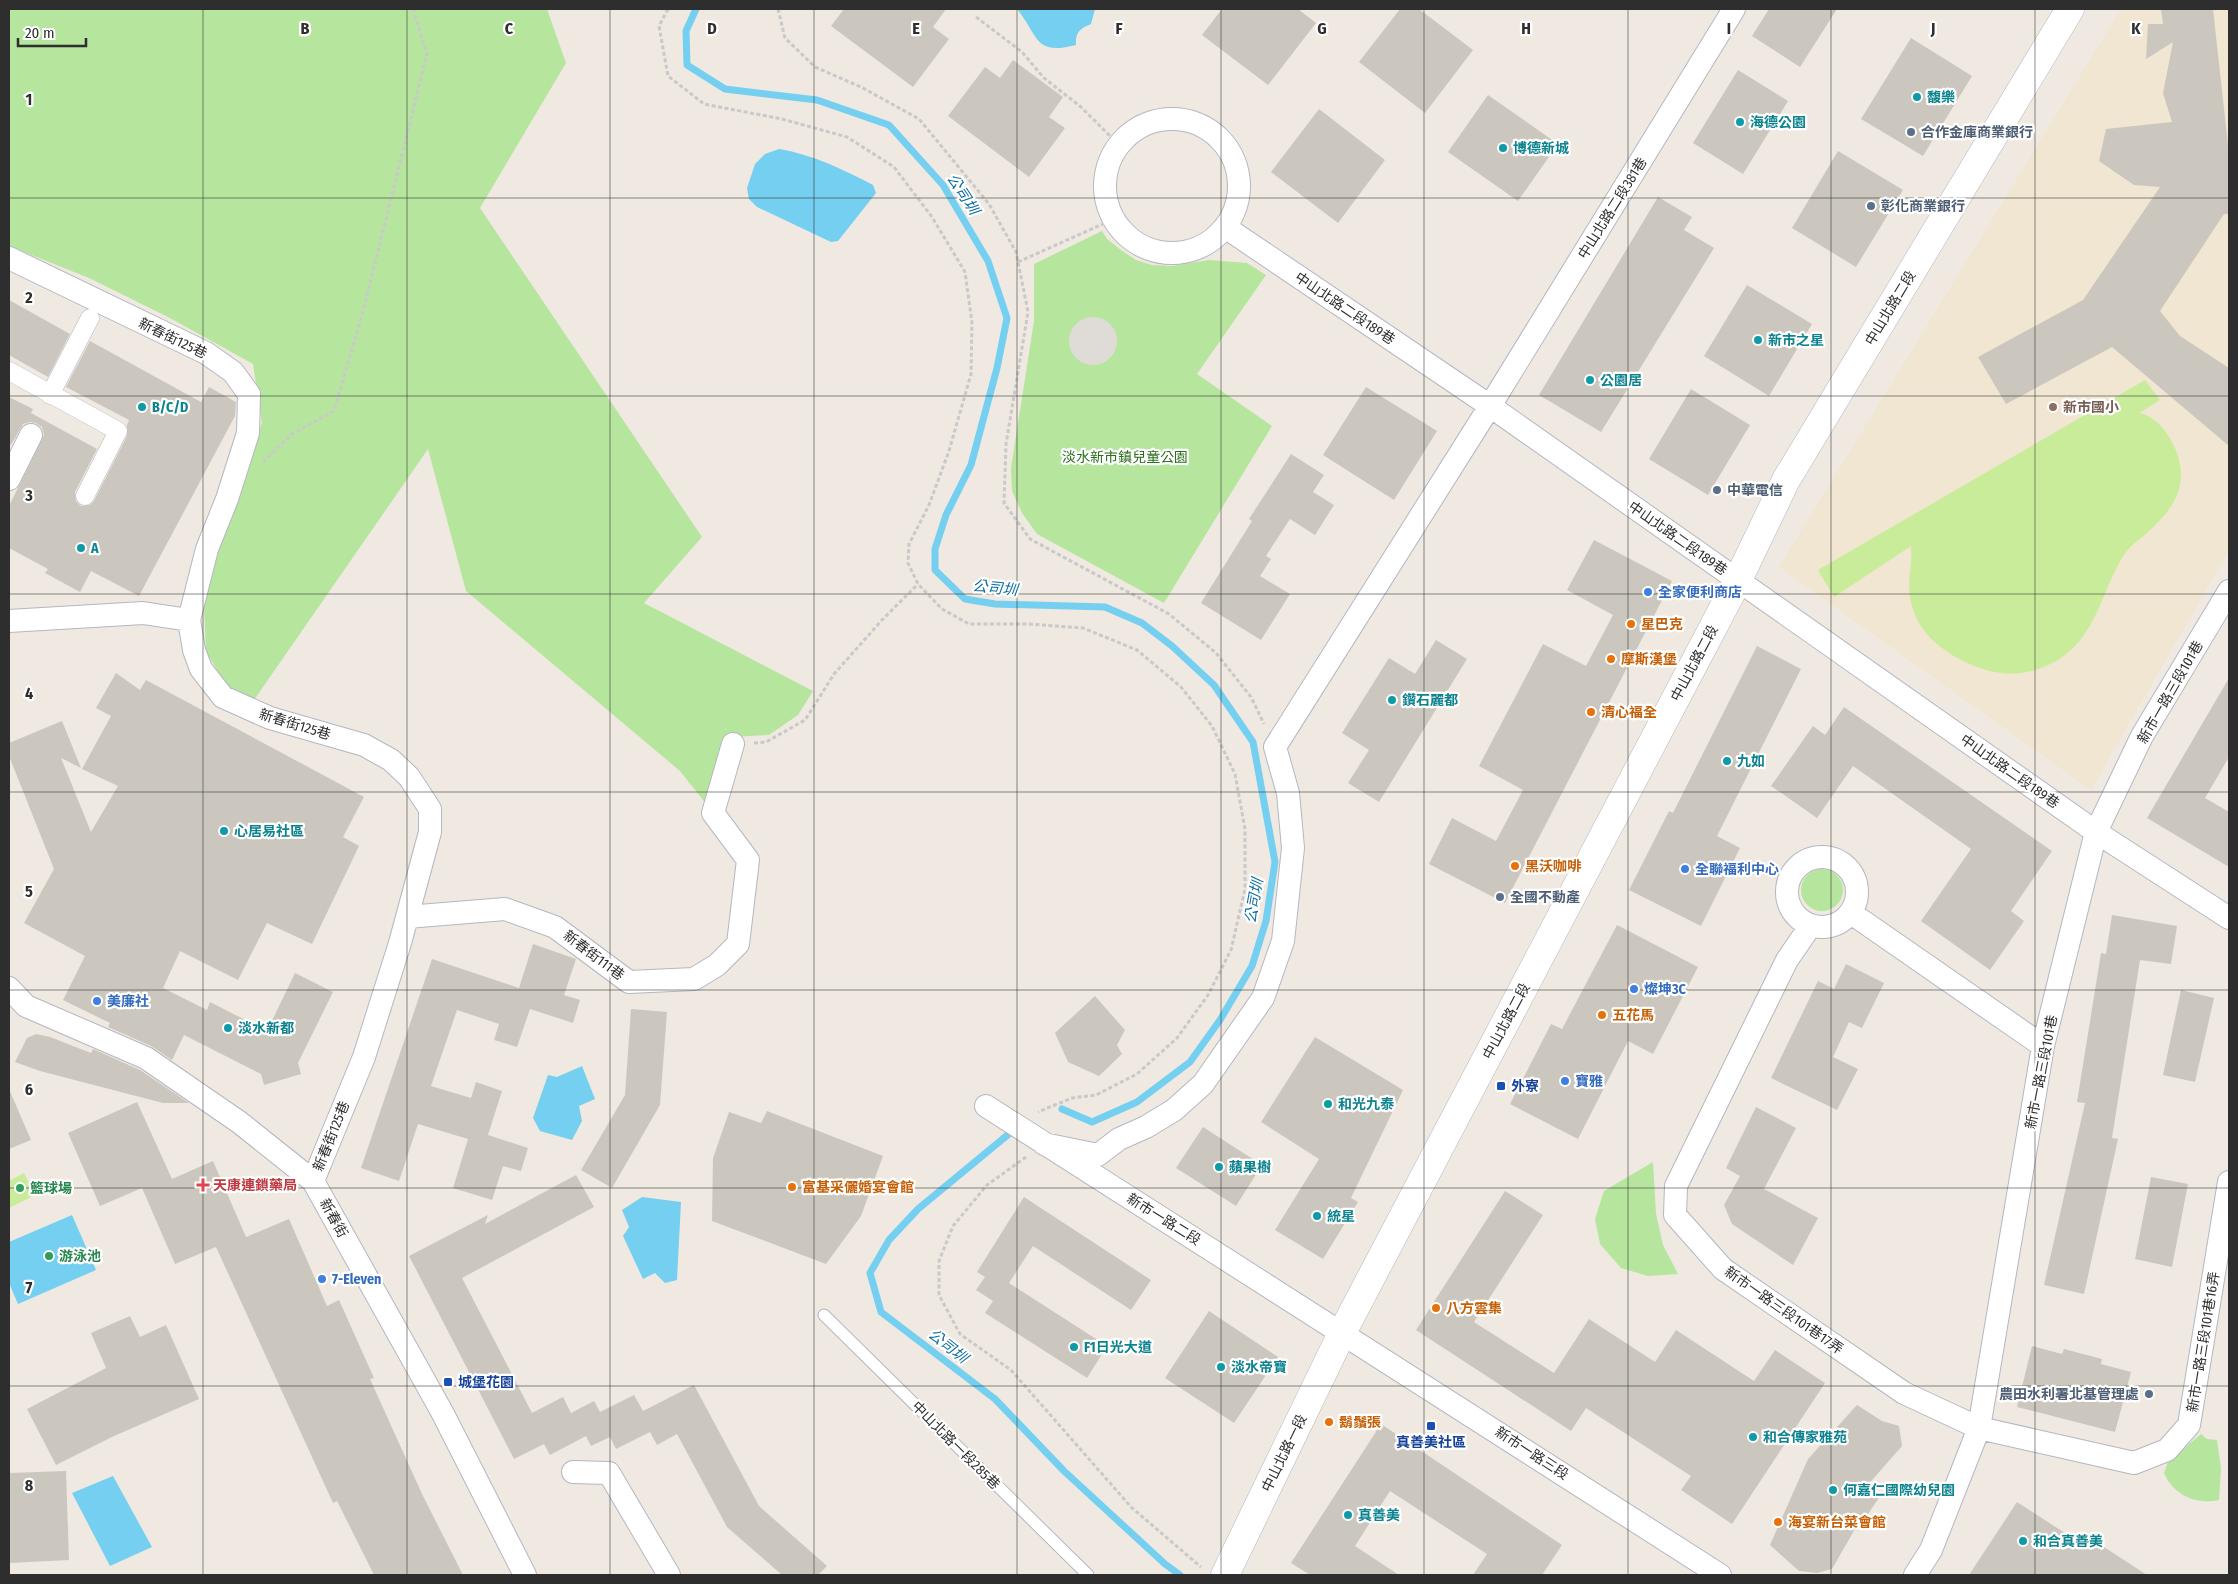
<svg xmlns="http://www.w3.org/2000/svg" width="2238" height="1584" font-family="'Fira Sans Condensed','Noto Sans TC',sans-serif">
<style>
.education{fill:#f0e6d1}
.green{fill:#b6e59e}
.pitch{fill:#c9ec9a}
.plaza{fill:#dfdcd8}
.water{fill:#75cff0}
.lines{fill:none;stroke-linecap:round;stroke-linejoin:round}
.stream{stroke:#75cff0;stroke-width:7}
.building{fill:#cbc7bf}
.service-casing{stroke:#b4b7c1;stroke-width:13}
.pedestrian-casing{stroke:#b4b7c1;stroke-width:19}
.minor-casing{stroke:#b4b7c1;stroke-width:24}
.tertiary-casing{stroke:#b4b7c1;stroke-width:29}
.path{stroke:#c9c9c9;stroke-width:3;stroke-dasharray:4 2.5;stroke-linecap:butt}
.service{stroke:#fff;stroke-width:11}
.pedestrian{stroke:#fff;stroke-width:18}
.minor{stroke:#fff;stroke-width:22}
.tertiary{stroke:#fff;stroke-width:28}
.grid{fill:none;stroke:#2e2e2e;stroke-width:1;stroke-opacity:0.55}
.culture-dot{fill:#0f9aa8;stroke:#fff;stroke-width:2}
.service-dot{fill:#5c6f8a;stroke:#fff;stroke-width:2}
.education-dot{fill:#8d6e63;stroke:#fff;stroke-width:2}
.shop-dot{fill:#3f7fe0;stroke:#fff;stroke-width:2}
.food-dot{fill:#e8710a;stroke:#fff;stroke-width:2}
.transit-dot{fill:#1a4fb4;stroke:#fff;stroke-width:2}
.health-dot{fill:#e0444e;stroke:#fff;stroke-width:2}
.leisure-dot{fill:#2e9e5b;stroke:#fff;stroke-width:2}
.labels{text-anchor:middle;stroke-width:4.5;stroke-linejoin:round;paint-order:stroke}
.culture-label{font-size:14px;font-weight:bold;fill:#0d838f;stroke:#fff;text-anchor:start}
.service-label{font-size:14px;font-weight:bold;fill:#4e5e75;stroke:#fff;text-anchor:start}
.street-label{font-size:14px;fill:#2e2e2e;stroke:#fff}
.education-label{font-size:14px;font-weight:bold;fill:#785e54;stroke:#fff;text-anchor:start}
.park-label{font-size:14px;fill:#2c6e1b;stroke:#fff}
.shop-label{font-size:14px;font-weight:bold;fill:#366cbe;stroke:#fff;text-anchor:start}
.food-label{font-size:14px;font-weight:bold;fill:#c56008;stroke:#fff;text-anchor:start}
.transit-label{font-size:14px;font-weight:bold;fill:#164399;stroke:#fff;text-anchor:start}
.health-label{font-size:14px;font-weight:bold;fill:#be3a42;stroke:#fff;text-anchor:start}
.leisure-label{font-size:14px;font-weight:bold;fill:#27864d;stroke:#fff;text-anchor:start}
.water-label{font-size:15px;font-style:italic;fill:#0d6fa3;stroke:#fff}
.grid-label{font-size:16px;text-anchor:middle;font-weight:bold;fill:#2e2e2e;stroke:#fff;stroke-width:4.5;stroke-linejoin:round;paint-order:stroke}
</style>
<rect width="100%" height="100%" fill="#efe9e1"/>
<path class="education" d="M2121 9H2229V550L2091 790 1779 567Z"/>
<path class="green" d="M9 9H547L566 63 480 208 702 537 644 603 813 691 798 715 769 735 730 737 707 805 680 771 466 591 428 449 252 703 228 687 206 652 204 606 222 538 262 423 253 364 170 318 89 278 9 246Z
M1102 231 1107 239 1121 250 1136 260 1152 265 1172 266 1209 260 1247 263 1266 275 1197 374 1272 426 1164 603 1037 534 1022 513 1012 491 1011 468 1034 321V264Z
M1801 890a21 21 0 1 1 42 0a21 21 0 1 1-42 0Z
M1653 1162 1656 1214 1663 1245 1678 1274 1648 1276 1621 1268 1600 1244 1595 1219 1604 1191Z
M2201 1434 2207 1439 2217 1440 2221 1468 2219 1500C2197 1505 2173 1495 2164 1473L2168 1462Z"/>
<path class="pitch" d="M2145 380 2160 400 2139 413C2153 415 2166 430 2172 442 2191 479 2178 505 2149 531 2141 539 2130 545 2124 555 2105 584 2099 622 2074 647 2057 665 2026 677 2001 673 1970 669 1928 646 1916 617 1903 587 1913 573 1911 546L1834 597 1818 570Z
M24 1173 35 1195 9 1208V1181Z"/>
<path class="plaza" d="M1069 341a24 24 0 1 1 48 0a24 24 0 1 1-48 0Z"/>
<path class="water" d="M1017 9H1095L1091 24C1080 28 1075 33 1076 45 1034 56 1039 36 1017 9Z
M779 149C814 155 842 169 873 185L876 193 838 241 831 242 757 207 749 199 747 188 755 164 765 154Z
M582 1066 595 1099 579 1106 582 1121 572 1140 540 1131 533 1118 548 1075 557 1077Z
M642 1197 681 1202 677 1280 665 1283 655 1273 643 1279 623 1236 629 1227 622 1210Z
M72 1215 96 1270 18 1304 9 1283V1242Z
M113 1476 152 1547 110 1566 72 1493Z"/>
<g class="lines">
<path class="stream" d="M696 9 686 31 687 65 725 89 817 100 889 125 943 185 988 261 1007 318 997 368 971 465 946 515 935 549V570L965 599 995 604 1105 607 1142 623 1172 646 1214 685 1253 742 1275 862 1266 921 1252 966 1220 1020 1190 1062 1137 1102 1092 1122 1062 1109
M1016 1128 918 1209 889 1240 870 1273 881 1312 995 1399 1064 1471 1165 1564 1180 1575"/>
</g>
<path class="building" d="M844 9H946L933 27 949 39 913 87 831 26Z
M1222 9H1298L1316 23 1268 85 1202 35Z
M1400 9H1419L1473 50 1425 113 1359 62Z
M1769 9H1837L1800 67 1752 36Z
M2161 9H2213L2229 154V214H2224L2160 311 2180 336 2229 368V446L2112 347 2006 404 1978 357 2083 300 2160 187 2134 185 2099 161 2106 129 2172 122 2163 93 2173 42 2146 59 2148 24H2163Z
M1911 38 1972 76 1923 156 1861 119Z
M1013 60 1063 97 1049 117 1065 128 1029 177 948 116 985 67 1000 78Z
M1738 70 1788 101 1743 174 1693 143Z
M1488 95 1558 144 1518 201 1448 152Z
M1319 109 1385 160 1338 223 1271 172Z
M1838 151 1903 190 1856 267 1792 228Z
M1658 197 1692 217 1684 230 1714 248 1601 432 1539 395Z
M1747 285 1812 324 1769 396 1704 356Z
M9 300 70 334 48 377 9 355Z
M90 341 201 402 209 387 236 402 235 416 139 596 91 571 80 592 45 573 48 569 9 548V506L44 435 42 427 36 423 30 422 23 424 11 445 9 444V397L33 409 31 413 97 449 75 492 76 501 81 506 90 505 94 501 127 436V425L129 420 66 387Z
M1366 387 1437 431 1394 500 1323 455Z
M1691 389 1750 425 1708 495 1649 459Z
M1291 454 1324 475 1313 492 1334 505 1315 535 1290 519 1266 556 1271 559 1260 576 1290 594 1261 640 1201 603 1252 521 1249 519Z
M1594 540 1672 581 1505 903 1429 864 1452 818 1496 841 1523 790 1479 766 1543 644 1586 666 1613 615 1567 590Z
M1436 640 1467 659 1379 802 1348 783 1369 750 1342 733 1389 658 1415 674Z
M1757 646 1801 669 1717 836 1740 848 1701 926 1629 890 1669 811 1673 813Z
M116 673 140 690 146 680 364 797 343 837 359 846 312 944 267 923 238 980 180 951 163 988 207 1010 210 1002 267 1031 295 973 333 992 298 1063 301 1074 264 1085 261 1074 184 1035 172 1060 151 1046 108 1027 110 1023 63 1000 85 956 24 923 54 869 9 756V743L62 721 81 768 61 758 91 832 118 786 82 769 111 716 96 708Z
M2229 678V757L2205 798 2229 812V867L2147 818Z
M1844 707 2052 851 2011 911 2024 921 1990 970 1921 921 1971 849 1853 766 1817 818 1771 786 1813 726 1825 735Z
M2112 915 2177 926 2171 964 2140 960 2112 1138 2118 1139 2084 1294 2044 1285 2085 1103 2077 1102 2101 953 2106 954Z
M1617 925 1698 967 1653 1054 1628 1041 1578 1139 1510 1104 1551 1024 1562 1029Z
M533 944 576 959 564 995 580 1000 573 1023 530 1009 517 1047 494 1040 499 1024 457 1010 431 1086 471 1098 476 1082 502 1091 488 1135 528 1148 521 1171 503 1166 492 1200 453 1188 468 1139 418 1124 399 1181 361 1168 432 959 519 988Z
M1846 964 1884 983 1862 1028 1849 1022 1833 1057 1858 1069 1837 1110 1771 1078 1818 981 1834 989Z
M2181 990 2214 998 2195 1082 2163 1075Z
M1095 996 1125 1030 1117 1045 1122 1054 1099 1076 1068 1062 1055 1033Z
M631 1009 667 1012 660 1105 612 1188 581 1170 625 1095Z
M36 1034 50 1037 91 1053 93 1049 140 1070 189 1103H163L40 1071 15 1062 27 1038Z
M1315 1037 1403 1090 1351 1198 1358 1202 1323 1259 1275 1230 1319 1159 1261 1122Z
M9 1089 31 1140 9 1149Z
M137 1102 172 1179 213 1161 246 1237 289 1219 327 1306 339 1300 374 1378 370 1379 422 1494 463 1575H374L337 1501 333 1503 216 1247 175 1264 142 1188 100 1206 68 1133Z
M1756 1107 1796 1128 1764 1189 1818 1218 1793 1265 1732 1224 1724 1205 1740 1176 1726 1168Z
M767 1111 883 1156 861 1216 826 1264 712 1221 713 1158 729 1112 761 1123Z
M1203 1127 1262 1165 1236 1206 1176 1168Z
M576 1175 594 1207 462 1278 532 1413 563 1397 571 1413 594 1401 600 1412 634 1395 643 1411 694 1385 759 1506 827 1566 818 1575H782L727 1527 677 1434 657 1445 650 1432 616 1449 610 1437 591 1446 586 1436 550 1455 544 1444 514 1459 409 1256 488 1215 485 1224Z
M2151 1177 2188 1184 2172 1267 2135 1259Z
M1505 1191 1543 1215 1474 1322 1554 1373 1589 1319 1655 1362 1676 1330 1754 1381 1775 1350 1825 1383 1732 1524 1681 1490 1691 1476 1586 1408 1571 1431 1416 1330Z
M1024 1197 1151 1280 1131 1310 1033 1246 1009 1283 1107 1346 1087 1378 985 1313 993 1301 976 1290 985 1277 977 1272Z
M1209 1311 1278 1357 1234 1423 1165 1378Z
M130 1316 140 1337 166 1325 199 1399 114 1436 56 1465 27 1409 106 1368 91 1333Z
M2032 1346 2062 1354 2064 1349 2102 1359 2101 1364 2131 1372 2115 1432 2017 1407Z
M1857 1405 1882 1421 1899 1426 1902 1446 1866 1487 1880 1496 1857 1531 1855 1529 1832 1569 1817 1573 1799 1571 1770 1545 1808 1459Z
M1381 1424 1562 1545 1542 1575H1473L1487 1554 1390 1491 1355 1546 1399 1575H1310L1291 1563Z
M66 1471 69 1560 9 1563V1473Z
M2017 1502 2082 1544 2087 1536 2147 1575H1969Z"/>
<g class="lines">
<g class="service-casing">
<path id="service" d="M824 1315 1088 1575"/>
</g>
<g class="pedestrian-casing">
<path id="pedestrian" d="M9 371 118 431 85 496
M50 395 90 318"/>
</g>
<g class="minor-casing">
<path id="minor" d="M1105 186a67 67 0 1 1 134 0a67 67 0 1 1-134 0Z
M1225 227 1490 406 2096 832 2229 918
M9 258 206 353 233 372 249 394 248 433 227 499 207 549 189 620 194 650 201 669 223 697 270 718 364 745 391 760 409 777 430 809V832L400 943 364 1057 313 1181
M9 479 31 435
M9 621 143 613 189 620
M1787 892a35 35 0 1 1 70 0a35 35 0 1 1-70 0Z
M1851 913 2043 1046
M407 917 505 909 555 927 629 982 694 979 717 965 738 944 748 860 713 813 733 744
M1811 925 1787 960 1676 1186 1675 1215 1723 1269 1904 1393 1979 1428 2134 1463 2167 1450 2189 1425 2229 1182
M9 988 26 1006 146 1058 239 1122 313 1181 442 1412 525 1575
M986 1106C1231 1261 1476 1417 1720 1575
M1044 1144 1098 1155 1119 1139 1146 1127 1174 1110 1203 1084 1263 998 1283 941 1293 848 1288 793 1275 747 1490 406 1734 9
M573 1472 609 1473 669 1575
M1915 1575 1931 1550 1979 1428 2043 1046 2096 832 2142 736 2229 591"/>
</g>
<g class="tertiary-casing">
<path id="tertiary" d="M1225 1575 1343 1331 1738 580 1786 480 2070 9"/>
</g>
<path class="path" d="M668 9 659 26 668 76 704 104 782 119 847 137 894 167 932 217 965 272 972 323 971 374 949 451 929 505 909 544 908 563 918 584 942 609 969 624H1028L1083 628 1137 650 1181 687 1212 726 1235 774 1245 829V889L1231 950 1208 995 1177 1038 1137 1074 1096 1095 1072 1098 1038 1112
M778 9 785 38 815 67 861 87 919 119 989 204 1016 252 1028 312 1006 444 1004 503 1030 539 1169 614 1216 653 1251 697 1264 724
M976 17 1022 52 1044 78 1081 107 1119 145
M1018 262 1114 219
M263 462 292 434 334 411 362 315 427 54 413 9
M754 743 766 742 805 720 834 674 882 620 918 584
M1026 1157 987 1185 953 1226 939 1261V1295L960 1334 1011 1370 1131 1507 1201 1567"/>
<use href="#service" class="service"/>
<use href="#pedestrian" class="pedestrian"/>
<use href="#minor" class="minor"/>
<use href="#tertiary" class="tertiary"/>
</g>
<path class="grid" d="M203 9V1575M407 9V1575M610 9V1575M814 9V1575M1017 9V1575M1221 9V1575M1424 9V1575M1628 9V1575M1831 9V1575M2035 9V1575M9 198H2229M9 396H2229M9 594H2229M9 792H2229M9 990H2229M9 1188H2229M9 1386H2229"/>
<g class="culture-dot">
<circle cx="1917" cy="97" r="5"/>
<circle cx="1740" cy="122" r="5"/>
<circle cx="1503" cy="148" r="5"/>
<circle cx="1758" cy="340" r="5"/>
<circle cx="1590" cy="380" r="5"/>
<circle cx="142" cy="407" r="5"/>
<circle cx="81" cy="548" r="5"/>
<circle cx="1392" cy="700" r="5"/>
<circle cx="1727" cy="761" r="5"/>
<circle cx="224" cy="831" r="5"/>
<circle cx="228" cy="1028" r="5"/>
<circle cx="1328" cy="1104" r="5"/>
<circle cx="1219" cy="1167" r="5"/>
<circle cx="1317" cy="1216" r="5"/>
<circle cx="1074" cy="1347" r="5"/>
<circle cx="1221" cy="1367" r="5"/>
<circle cx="1753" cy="1437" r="5"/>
<circle cx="1833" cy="1490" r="5"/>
<circle cx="1348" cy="1515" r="5"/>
<circle cx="2023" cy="1541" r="5"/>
</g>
<g class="service-dot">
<circle cx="1911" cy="132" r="5"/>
<circle cx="1871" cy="206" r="5"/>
<circle cx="1717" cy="490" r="5"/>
<circle cx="1500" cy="897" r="5"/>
<circle cx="2149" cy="1394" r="5"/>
</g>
<circle class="education-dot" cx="2053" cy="407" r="5"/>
<g class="shop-dot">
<circle cx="1648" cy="592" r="5"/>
<circle cx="1685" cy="869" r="5"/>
<circle cx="1634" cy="989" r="5"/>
<circle cx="97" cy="1001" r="5"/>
<circle cx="1565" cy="1081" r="5"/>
<circle cx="322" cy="1279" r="5"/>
</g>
<g class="food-dot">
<circle cx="1631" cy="624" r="5"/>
<circle cx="1611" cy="659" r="5"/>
<circle cx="1591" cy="712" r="5"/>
<circle cx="1515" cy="866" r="5"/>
<circle cx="1602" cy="1015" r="5"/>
<circle cx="792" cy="1187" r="5"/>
<circle cx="1436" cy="1308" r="5"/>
<circle cx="1329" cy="1422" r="5"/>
<circle cx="1778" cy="1522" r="5"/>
</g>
<g class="transit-dot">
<rect x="1496" y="1081" width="10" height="10" rx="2.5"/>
<rect x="443" y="1377" width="10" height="10" rx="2.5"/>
<rect x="1426" y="1421" width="10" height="10" rx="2.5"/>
</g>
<path class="health-dot" d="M200.5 1177.5h5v5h5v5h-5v5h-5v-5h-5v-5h5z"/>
<g class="leisure-dot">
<circle cx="20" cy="1188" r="5"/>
<circle cx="49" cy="1256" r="5"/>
</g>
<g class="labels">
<g class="culture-label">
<text x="1927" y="102">馥樂</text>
<text x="1750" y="127">海德公園</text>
<text x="1513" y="153">博德新城</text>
<text x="1768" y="345">新市之星</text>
<text x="1600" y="385">公園居</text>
<text x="152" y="412">B/C/D</text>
<text x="91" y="553">A</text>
<text x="1402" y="705">鑽石麗都</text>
<text x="1737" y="766">九如</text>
<text x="234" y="836">心居易社區</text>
<text x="238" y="1033">淡水新都</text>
<text x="1338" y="1109">和光九泰</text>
<text x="1229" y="1172">蘋果樹</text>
<text x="1327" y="1221">統星</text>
<text x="1084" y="1352">F1日光大道</text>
<text x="1231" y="1372">淡水帝寶</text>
<text x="1763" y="1442">和合傳家雅苑</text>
<text x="1843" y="1495">何嘉仁國際幼兒園</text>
<text x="1358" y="1520">真善美</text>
<text x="2033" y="1546">和合真善美</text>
</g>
<g class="service-label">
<text x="1921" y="137">合作金庫商業銀行</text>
<text x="1881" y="211">彰化商業銀行</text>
<text x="1727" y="495">中華電信</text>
<text x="1510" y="902">全國不動產</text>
<text x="2139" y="1399" text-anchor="end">農田水利署北基管理處</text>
</g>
<g class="street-label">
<text transform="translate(1612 208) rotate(-58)" y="5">中山北路二段381巷</text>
<text transform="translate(1345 308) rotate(34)" y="5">中山北路二段189巷</text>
<text transform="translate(1890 308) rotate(-59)" y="5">中山北路二段</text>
<text transform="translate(173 338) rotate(26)" y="5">新春街125巷</text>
<text transform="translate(1678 538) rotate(35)" y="5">中山北路二段189巷</text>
<text transform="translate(1694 663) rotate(-62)" y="5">中山北路二段</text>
<text transform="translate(2170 692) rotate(-60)" y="5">新市一路三段101巷</text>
<text transform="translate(295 724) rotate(17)" y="5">新春街125巷</text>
<text transform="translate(2010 771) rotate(35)" y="5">中山北路二段189巷</text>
<text transform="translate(594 955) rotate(37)" y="5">新春街111巷</text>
<text transform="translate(1506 1021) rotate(-62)" y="5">中山北路二段</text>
<text transform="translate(2041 1072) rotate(-79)" y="5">新市一路三段101巷</text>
<text transform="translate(331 1136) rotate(-68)" y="5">新春街125巷</text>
<text transform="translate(334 1218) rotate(61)" y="5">新春街</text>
<text transform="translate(1164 1219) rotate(32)" y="5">新市一路二段</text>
<text transform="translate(1784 1310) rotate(35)" y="5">新市一路三段101巷17弄</text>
<text transform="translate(2203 1342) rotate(-81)" y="5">新市一路三段101巷16弄</text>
<text transform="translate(956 1445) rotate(45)" y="5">中山北路一段285巷</text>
<text transform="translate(1284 1453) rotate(-64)" y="5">中山北路一段</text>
<text transform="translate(1532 1453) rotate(33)" y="5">新市一路三段</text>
</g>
<g class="education-label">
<text x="2063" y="412">新市國小</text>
</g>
<g class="park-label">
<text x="1125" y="462">淡水新市鎮兒童公園</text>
</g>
<g class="shop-label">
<text x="1658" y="597">全家便利商店</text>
<text x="1695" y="874">全聯福利中心</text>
<text x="1644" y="994">燦坤3C</text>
<text x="107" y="1006">美廉社</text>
<text x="1575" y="1086">寶雅</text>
<text x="332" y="1284">7-Eleven</text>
</g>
<g class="food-label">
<text x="1641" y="629">星巴克</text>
<text x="1621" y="664">摩斯漢堡</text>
<text x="1601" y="717">清心福全</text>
<text x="1525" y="871">黑沃咖啡</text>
<text x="1612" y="1020">五花馬</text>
<text x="802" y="1192">富基采儷婚宴會館</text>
<text x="1446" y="1313">八方雲集</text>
<text x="1339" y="1427">鬍鬚張</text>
<text x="1788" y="1527">海宴新台菜會館</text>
</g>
<g class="transit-label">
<text x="1511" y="1091">外寮</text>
<text x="458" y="1387">城堡花園</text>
<text x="1431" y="1447" text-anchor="middle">真善美社區</text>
</g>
<g class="health-label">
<text x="213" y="1190">天康連鎖藥局</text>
</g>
<g class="leisure-label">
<text x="30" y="1193">籃球場</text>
<text x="59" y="1261">游泳池</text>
</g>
<g class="water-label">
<text transform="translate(963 194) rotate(57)" y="5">公司圳</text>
<text transform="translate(995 588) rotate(6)" y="5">公司圳</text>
<text transform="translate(1254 901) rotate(-80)" y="5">公司圳</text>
<text transform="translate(948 1346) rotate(38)" y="5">公司圳</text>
</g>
</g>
<g class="grid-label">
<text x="305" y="34">B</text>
<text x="509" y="34">C</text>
<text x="712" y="34">D</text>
<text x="916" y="34">E</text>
<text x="1119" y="34">F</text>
<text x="1322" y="34">G</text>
<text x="1526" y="34">H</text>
<text x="1729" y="34">I</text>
<text x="1933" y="34">J</text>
<text x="2136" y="34">K</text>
<text x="29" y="105">1</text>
<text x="29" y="303">2</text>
<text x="29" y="501">3</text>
<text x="29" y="699">4</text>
<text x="29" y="897">5</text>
<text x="29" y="1095">6</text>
<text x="29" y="1293">7</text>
<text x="29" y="1491">8</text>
</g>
<rect width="2238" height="1584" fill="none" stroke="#2e2e2e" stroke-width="20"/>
<path d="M18 38v8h68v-8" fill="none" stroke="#2e2e2e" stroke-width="2.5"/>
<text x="25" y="38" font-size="15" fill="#2e2e2e" stroke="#ffffff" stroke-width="4" paint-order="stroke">20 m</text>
</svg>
